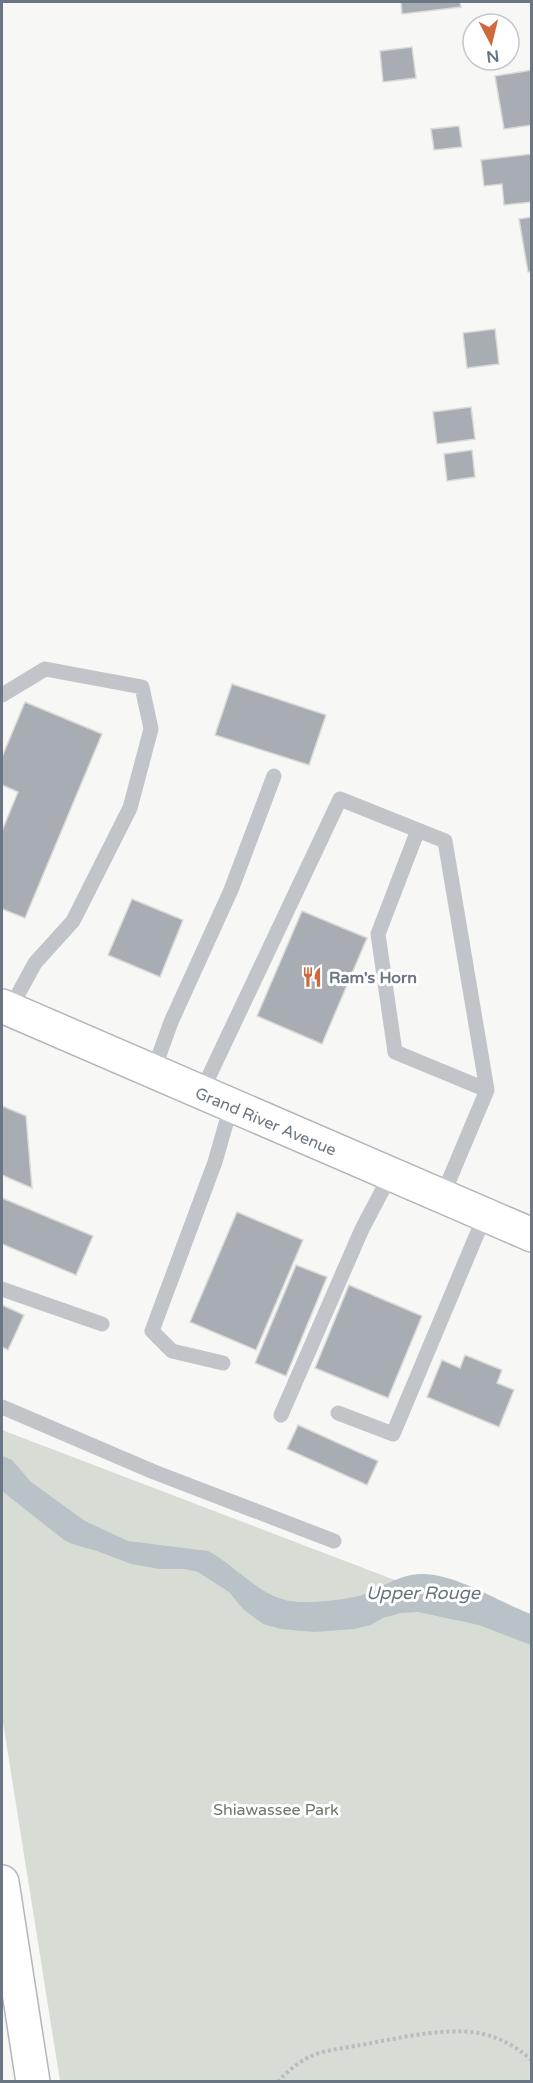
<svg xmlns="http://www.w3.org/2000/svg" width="533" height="2083" font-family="'Varela Round',sans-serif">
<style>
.green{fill:#d7dcd5}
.water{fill:#b9c2c7}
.building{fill:#a7adb3;stroke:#d9d9d7;stroke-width:1.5}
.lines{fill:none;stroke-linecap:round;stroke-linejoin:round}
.secondary-casing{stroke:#b2b6bb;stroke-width:36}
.path{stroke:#b9bcbe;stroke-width:4;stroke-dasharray:3 3;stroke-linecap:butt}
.lane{stroke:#c1c4c8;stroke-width:15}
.secondary{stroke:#fff;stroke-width:33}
.labels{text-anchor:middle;stroke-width:6;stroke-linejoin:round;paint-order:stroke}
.poi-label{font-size:16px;font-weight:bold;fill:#6a7683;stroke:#fff;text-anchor:start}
.street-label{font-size:16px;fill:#6a7683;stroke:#fff}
.park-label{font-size:16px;fill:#6a7a68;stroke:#fff}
.water-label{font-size:18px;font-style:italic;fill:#66767f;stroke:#fff}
</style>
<rect width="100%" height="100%" fill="#f7f7f5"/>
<path class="green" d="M2 1430 531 1632V2081H60L2 1716Z"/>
<path class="water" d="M2 1456 12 1460 31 1482 85 1521 128 1541 208 1551C235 1565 255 1592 285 1600 301 1605 346 1600 362 1595 383 1587 398 1575 421 1574 455 1573 501 1603 531 1614V1645L479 1625 418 1612 401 1613 383 1618 371 1625 354 1629 314 1632 281 1629 263 1624 243 1609 229 1592 198 1572 185 1569H160L131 1564 97 1551 72 1544 64 1540 2 1491Z"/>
<path class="building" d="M401 2H460L461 7 402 14Z
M412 47 416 78 383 82 380 51Z
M532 70V125L504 129 495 76Z
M459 126 462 147 434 150 431 129Z
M532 154V202L504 205 502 184 484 186 481 160Z
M532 217V272H528L519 219Z
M495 329 499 364 467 368 463 333Z
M471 407 475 439 437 444 433 412Z
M472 450 475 477 447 481 444 454Z
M232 684 326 715 309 765 215 735Z
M25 702 102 734 25 918 2 909V831L18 792 2 785V757Z
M132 899 183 920 160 977 108 955Z
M302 911 367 938 322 1044 257 1016Z
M2 1106 26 1116 32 1188 2 1175Z
M2 1198 93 1236 76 1275 2 1244Z
M237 1212 303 1240 256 1350 190 1322Z
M296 1265 327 1277 286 1376 255 1363Z
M349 1285 422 1316 388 1398 315 1368Z
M2 1305 24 1315 8 1350 2 1347Z
M465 1355 502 1370 497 1383 514 1390 499 1427 427 1397 442 1360 460 1368Z
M298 1425 378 1461 367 1485 287 1449Z"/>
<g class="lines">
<g class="secondary-casing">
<path id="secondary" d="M2 1006 532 1235
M2 1882 33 2082"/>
</g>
<path class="path" d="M278 2082C287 2071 299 2062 311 2056 325 2050 345 2048 360 2045 396 2039 442 2027 479 2033 500 2037 516 2047 532 2060"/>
<path class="lane" d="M2 695 45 669 142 687 151 729 130 808 73 921 35 963 10 1009
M418 830 378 934 395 1052 487 1090
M153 1072 171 1022 231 890 274 776
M201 1093 340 799 445 841 487 1090 442 1197
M2 1289 102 1324
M223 1363 172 1351 152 1331 215 1162 231 1106
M2 1407 154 1472 334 1541
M338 1413 393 1434 485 1215
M281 1415 362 1229 391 1174"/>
<use href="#secondary" class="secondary"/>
</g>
<defs>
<g id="restaurant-bare" transform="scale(1.62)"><path d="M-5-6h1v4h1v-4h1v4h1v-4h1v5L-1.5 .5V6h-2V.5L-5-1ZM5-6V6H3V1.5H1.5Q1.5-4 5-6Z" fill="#cf693d" stroke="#fff" stroke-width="2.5" paint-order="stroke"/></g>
</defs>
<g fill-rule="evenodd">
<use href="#restaurant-bare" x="312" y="977"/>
</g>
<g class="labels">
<g class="poi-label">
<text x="329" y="983">Ram's Horn</text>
</g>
<g class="street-label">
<text transform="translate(266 1121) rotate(23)" y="6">Grand River Avenue</text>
</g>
<g class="park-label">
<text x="276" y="1815">Shiawassee Park</text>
</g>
<g class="water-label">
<text x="423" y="1599">Upper Rouge</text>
</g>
</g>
<rect width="533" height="2083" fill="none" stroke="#6a7683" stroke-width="6"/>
<g transform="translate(491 42) rotate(173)"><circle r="28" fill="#ffffff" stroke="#c3c8cd" stroke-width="1.5"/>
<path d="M0-4.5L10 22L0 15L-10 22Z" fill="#cf693d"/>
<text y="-9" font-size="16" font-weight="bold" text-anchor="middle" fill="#6a7683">N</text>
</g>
</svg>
